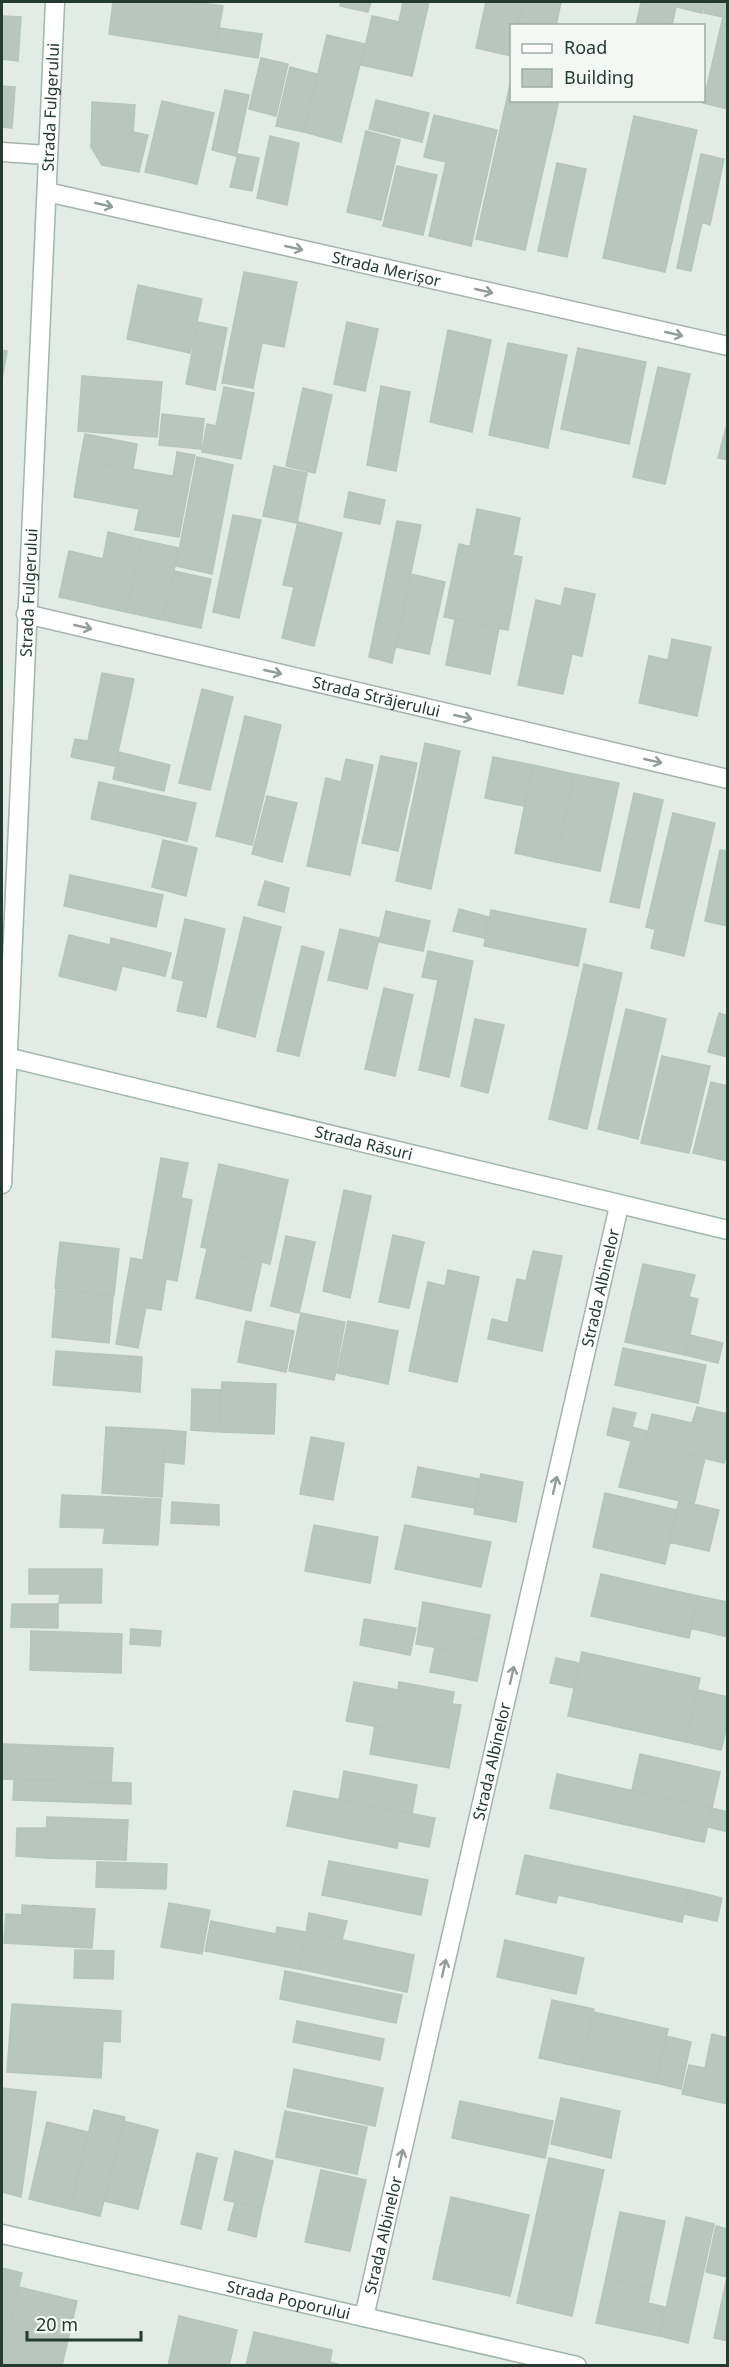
<svg xmlns="http://www.w3.org/2000/svg" width="729" height="2367" font-family="'Noto Sans',sans-serif">
<style>
.building{fill:#b8c6be;stroke:#b5c5bb;stroke-width:1.5}
.lines{fill:none;stroke-linecap:round;stroke-linejoin:round}
.street-casing{stroke:#a5b3ac;stroke-width:21}
.secondary-casing{stroke:#a1b7ab;stroke-width:21}
.street{stroke:#fff;stroke-width:18}
.secondary{stroke:#fff;stroke-width:18}
.oneway{stroke:#919d98}
.labels{text-anchor:middle;stroke-width:4.5;stroke-linejoin:round;paint-order:stroke}
.street-label{font-size:16px;fill:#233b30;stroke:#f3f8f4}
</style>
<rect width="100%" height="100%" fill="#e2ebe6"/>
<path class="building" d="M113 2H192L223 6 215 51 109 34Z
M341 2H371L368 12 340 6Z
M403 2H429L412 76 361 65 372 16 399 22Z
M486 2H523L518 26H512L511 56 476 48Z
M523 2H561L556 26H518Z
M641 2H677L672 26H636Z
M679 2H705L702 13 677 7Z
M706 2H728V109L703 103 723 17 704 13Z
M2 16 21 17 18 61 2 59Z
M219 28 262 34 258 58 215 51Z
M327 35 365 44 341 142 304 132Z
M261 58 288 64 276 116 249 109Z
M290 67 317 74 304 132 276 126Z
M511 80 512 100H559L525 250 476 239Z
M2 86 15 87 12 128 2 127Z
M225 90 249 95 236 156 212 150Z
M376 100 429 113 422 142 369 129Z
M162 101 214 113 197 184 145 172Z
M92 102 135 105 133 132 148 135 139 172 102 165 91 147Z
M434 115 497 130 471 246 429 236 446 162 424 157Z
M634 116 697 130 665 272 603 258Z
M366 131 400 140 381 220 347 212Z
M270 136 299 143 287 205 257 198Z
M238 154 259 158 252 191 230 187Z
M701 154 724 159 710 225 702 222 691 271 677 268Z
M557 163 586 169 567 257 538 251Z
M397 166 437 175 423 235 383 226Z
M244 272 297 282 284 347 231 337Z
M138 285 202 299 190 353 127 339Z
M198 322 227 328 215 390 186 384Z
M347 322 378 329 365 391 334 384Z
M448 330 491 340 472 432 430 422Z
M231 337 262 343 253 388 222 383Z
M508 343 567 355 548 448 489 435Z
M578 348 646 362 629 444 561 429Z
M2 350 7 351 2 380Z
M658 367 690 374 665 484 633 477Z
M82 376 162 382 157 437 78 431Z
M381 386 410 392 396 471 367 465Z
M224 387 254 393 241 459 202 452 207 424 216 426Z
M303 388 332 395 315 473 286 466Z
M162 414 204 419 201 449 159 445Z
M728 420V460L718 458Z
M85 434 137 444 133 469 80 460Z
M177 452 195 455 190 479 173 477Z
M197 457 233 465 212 574 176 566Z
M80 460 190 479 179 537 135 530 139 509 74 497Z
M274 466 307 473 297 523 263 516Z
M349 492 385 500 380 524 344 517Z
M477 509 520 518 513 555 470 546Z
M233 515 261 520 239 618 213 612Z
M397 521 421 525 392 663 369 657Z
M298 522 342 533 314 646 282 638 294 587 283 585Z
M108 532 142 540 126 612 59 597 69 551 103 559Z
M142 540 179 548 163 620 126 612Z
M459 544 522 557 508 630 444 617Z
M174 571 211 579 201 628 163 620Z
M411 574 445 582 429 654 396 647Z
M565 588 595 594 582 656 572 654 563 694 518 685 536 600 561 606Z
M455 619 499 628 490 674 446 665Z
M672 639 711 647 697 716 639 703 649 656 668 660Z
M102 673 134 679 115 766 71 757 75 739 88 741Z
M202 689 233 697 210 790 179 783Z
M245 716 281 725 252 845 216 836Z
M425 743 460 751 431 889 396 881Z
M119 752 170 765 164 791 113 779Z
M381 756 417 763 398 851 362 843Z
M493 757 533 765 524 806 485 798Z
M346 759 373 765 350 875 307 866 326 778 341 782Z
M533 765 574 774 556 862 515 853Z
M574 774 619 783 600 871 556 862Z
M99 782 196 803 187 841 91 819Z
M634 793 663 800 639 908 610 902Z
M267 796 297 803 282 862 252 854Z
M673 813 715 823 688 938 646 927Z
M163 840 197 848 186 896 152 887Z
M720 850 728 851V926L705 921Z
M70 875 163 895 156 927 64 906Z
M265 881 289 888 284 912 258 905Z
M459 909 489 917 484 938 453 931Z
M491 910 586 929 578 966 484 946Z
M386 911 430 921 423 951 379 942Z
M244 917 281 927 255 1037 217 1027Z
M185 919 225 929 206 1017 177 1011 184 981 172 978Z
M340 929 379 938 367 989 328 980Z
M655 930 688 938 684 956 651 948Z
M69 935 110 945 111 938 171 953 165 976 122 966 116 990 59 976Z
M302 946 324 952 299 1056 277 1051Z
M428 951 473 961 449 1077 419 1070 438 980 422 977Z
M584 964 622 973 587 1129 549 1119Z
M384 988 413 995 395 1076 365 1069Z
M626 1009 666 1019 638 1139 598 1129Z
M719 1013 728 1016V1057L708 1052Z
M475 1019 504 1025 488 1093 461 1086Z
M662 1056 710 1066 689 1153 641 1143Z
M711 1082 728 1086V1161L693 1153Z
M161 1158 188 1163 181 1198 192 1200 177 1281 166 1279 161 1310 123 1303 131 1258 143 1260Z
M219 1164 288 1180 270 1264 201 1247Z
M344 1190 371 1196 350 1298 323 1291Z
M393 1235 424 1242 409 1308 379 1302Z
M286 1236 315 1242 299 1313 271 1306Z
M60 1242 119 1249 114 1295 55 1288Z
M207 1249 262 1261 251 1311 196 1298Z
M533 1251 562 1256 542 1351 488 1339 492 1319 508 1323 517 1279 526 1281Z
M643 1264 695 1275 689 1297 698 1299 685 1355 625 1342Z
M448 1270 479 1277 457 1382 409 1371 428 1282 445 1286Z
M56 1290 113 1296 109 1343 52 1337Z
M123 1303 146 1307 138 1348 116 1344Z
M301 1313 345 1322 334 1380 289 1371Z
M246 1321 294 1331 286 1372 238 1362Z
M348 1321 398 1331 388 1384 337 1373Z
M690 1335 723 1343 718 1363 685 1355Z
M623 1348 706 1365 698 1403 615 1385Z
M56 1351 142 1357 140 1392 53 1385Z
M222 1382 276 1384 274 1434 219 1432Z
M192 1389 221 1390 219 1432 191 1430Z
M697 1407 728 1414V1448L724 1463 645 1444 652 1414 692 1423Z
M613 1408 636 1413 632 1427 647 1431 644 1444 607 1435Z
M106 1427 166 1430 162 1497 102 1493Z
M166 1430 186 1432 184 1464 164 1462Z
M311 1437 344 1443 333 1500 300 1494Z
M631 1441 705 1458 694 1504 619 1487Z
M418 1467 479 1479 474 1508 412 1497Z
M481 1474 523 1482 516 1522 474 1514Z
M605 1493 677 1510 665 1564 593 1547Z
M62 1495 161 1499 158 1545 103 1543 105 1528 60 1527Z
M679 1501 719 1510 709 1551 669 1542Z
M172 1502 219 1505V1525L171 1523Z
M314 1525 378 1537 370 1583 305 1571Z
M405 1525 491 1542 481 1587 395 1569Z
M29 1569H102L101 1603H59L60 1594H29Z
M601 1574 698 1596 689 1638 591 1616Z
M698 1596 728 1602V1637L690 1628Z
M423 1602 490 1615 485 1641 463 1636 460 1652 416 1644Z
M12 1604H58V1628L11 1627Z
M364 1619 416 1628 410 1655 360 1645Z
M131 1629 161 1631 160 1646 130 1644Z
M31 1631 122 1634 121 1673 30 1670Z
M463 1636 485 1641 477 1681 430 1672 435 1647 460 1652Z
M582 1652 700 1678 686 1742 568 1716Z
M556 1658 579 1663 574 1688 550 1683Z
M354 1682 398 1690 399 1682 454 1692 452 1704 461 1705 454 1741 346 1721Z
M698 1690 728 1697V1722L721 1750 686 1742Z
M375 1726 454 1741 449 1768 370 1754Z
M2 1744 113 1748 111 1783 2 1779Z
M640 1754 720 1772 712 1808 632 1790Z
M344 1771 417 1785 412 1814 339 1800Z
M557 1774 712 1808 704 1842 550 1808Z
M14 1779 131 1783V1804L13 1800Z
M294 1791 435 1818 429 1847 398 1841 397 1848 287 1826Z
M712 1808 728 1812V1832L708 1827Z
M47 1817 128 1820 126 1860 45 1858Z
M17 1828H46L45 1858 16 1856Z
M525 1855 689 1890 682 1922 558 1895 556 1903 516 1894Z
M329 1861 428 1880 421 1915 322 1895Z
M97 1862 167 1864 166 1889 96 1887Z
M689 1890 722 1898 717 1921 684 1914Z
M169 1903 210 1910 202 1954 161 1947Z
M22 1905 95 1909 92 1948 4 1943 6 1914 22 1915Z
M309 1913 347 1921 342 1940 306 1932Z
M211 1921 276 1934 277 1927 306 1932 299 1969 205 1951Z
M306 1932 414 1955 407 1992 299 1969Z
M505 1940 584 1958 576 1994 497 1977Z
M75 1950 114 1951 113 1979 74 1978Z
M285 1971 402 1995 396 2023 280 1999Z
M552 2000 594 2009 581 2067 539 2058Z
M12 2004 121 2011 120 2042 103 2041 101 2078 7 2072Z
M594 2012 668 2029 656 2083 581 2067Z
M297 2021 384 2039 380 2060 293 2042Z
M712 2034 728 2038V2104L682 2094 689 2065 705 2068Z
M666 2036 691 2042 681 2089 656 2083Z
M294 2069 383 2088 375 2126 287 2107Z
M2 2088 36 2092 21 2197 2 2192Z
M561 2098 620 2111 611 2158 551 2144Z
M460 2101 553 2121 545 2158 452 2138Z
M94 2110 125 2117 100 2216 70 2209Z
M285 2111 367 2127 357 2174 276 2157Z
M124 2121 158 2130 138 2209 104 2201Z
M47 2122 88 2132 70 2209 29 2199Z
M235 2151 273 2161 262 2208 224 2200Z
M197 2153 217 2158 201 2229 181 2224Z
M549 2158 604 2170 572 2316 517 2303Z
M321 2170 366 2180 350 2251 305 2242Z
M451 2197 529 2215 510 2296 433 2279Z
M235 2202 262 2208 256 2237 228 2230Z
M620 2212 665 2221 651 2288 606 2278Z
M686 2217 714 2224 688 2343 660 2336Z
M716 2226 728 2229V2341L714 2338 727 2277 706 2272Z
M2 2268 22 2273 10 2323 2 2321Z
M606 2278 651 2288 648 2303 665 2307 659 2336 596 2323Z
M19 2287 77 2301 62 2366H2V2333L4 2322 10 2323Z
M179 2316 237 2330 229 2366H168Z
M254 2332 332 2350 330 2362 318 2359 317 2366H246Z
M318 2359 330 2362 345 2366H317Z"/>
<g class="lines">
<g class="street-casing">
<g id="street">
<path d="M2 152 48 155"/>
<path id="s1" d="M47 192 728 346"/>
<path id="s2" d="M26 614 728 779"/>
<path id="s3" d="M364 2317 619 1206"/>
</g>
</g>
<g class="secondary-casing">
<g id="secondary">
<path id="s4" d="M2 1056 728 1230"/>
<path id="s5" d="M2 1184 55 2"/>
<path id="s6" d="M2 2234 577 2366"/>
</g>
</g>
<use href="#street" class="street"/>
<use href="#secondary" class="secondary"/>
</g>
<defs><path id="oneway-shaft" d="M-6 0H5M1.5-3L5.5 0L1.5 3" fill="none" stroke-width="1.6" stroke-linecap="round" stroke-linejoin="round" transform="scale(1.5)"/></defs>
<g class="oneway">
<use href="#oneway-shaft" transform="translate(104 205) rotate(13)"/>
<use href="#oneway-shaft" transform="translate(294 248) rotate(13)"/>
<use href="#oneway-shaft" transform="translate(484 291) rotate(13)"/>
<use href="#oneway-shaft" transform="translate(674 334) rotate(13)"/>
<use href="#oneway-shaft" transform="translate(83 627) rotate(13)"/>
<use href="#oneway-shaft" transform="translate(273 672) rotate(13)"/>
<use href="#oneway-shaft" transform="translate(463 717) rotate(13)"/>
<use href="#oneway-shaft" transform="translate(653 761) rotate(13)"/>
<use href="#oneway-shaft" transform="translate(555 1485) rotate(-77)"/>
<use href="#oneway-shaft" transform="translate(512 1675) rotate(-77)"/>
<use href="#oneway-shaft" transform="translate(444 1968) rotate(-77)"/>
<use href="#oneway-shaft" transform="translate(401 2158) rotate(-77)"/>
</g>
<g class="labels">
<g class="street-label">
<text dy="6" stroke="none"><textPath href="#s5" startOffset="1078">Strada Fulgerului</textPath></text>
<text dy="6" stroke="none"><textPath href="#s1" startOffset="348">Strada Merișor</textPath></text>
<text dy="6" stroke="none"><textPath href="#s5" startOffset="592">Strada Fulgerului</textPath></text>
<text dy="6" stroke="none"><textPath href="#s2" startOffset="360">Strada Străjerului</textPath></text>
<text dy="6" stroke="none"><textPath href="#s4" startOffset="372">Strada Răsuri</textPath></text>
<text dy="6" stroke="none"><textPath href="#s3" startOffset="1056">Strada Albinelor</textPath></text>
<text dy="6" stroke="none"><textPath href="#s3" startOffset="570">Strada Albinelor</textPath></text>
<text dy="6" stroke="none"><textPath href="#s3" startOffset="84">Strada Albinelor</textPath></text>
<text dy="6" stroke="none"><textPath href="#s6" startOffset="294">Strada Poporului</textPath></text>
</g>
</g>
<rect width="729" height="2367" fill="none" stroke="#233b30" stroke-width="6"/>
<rect x="510" y="24" width="195" height="78" fill="#f3f8f4" stroke="#a0aca6" stroke-width="1.5"/>
<rect x="522" y="44" width="30" height="9" fill="#ffffff" stroke="#a0aca6" stroke-width="1.5"/>
<text x="564" y="54" font-size="18" fill="#233b30">Road</text>
<rect x="522" y="69" width="30" height="18" fill="#b8c6be" stroke="#a0aca6" stroke-width="1.5"/>
<text x="564" y="84" font-size="18" fill="#233b30">Building</text>
<path d="M27 2331v9h114v-9" fill="none" stroke="#233b30" stroke-width="3"/>
<text x="36" y="2331" font-size="18" fill="#233b30" stroke="#f3f8f4" stroke-width="4.5" paint-order="stroke">20 m</text>
</svg>
